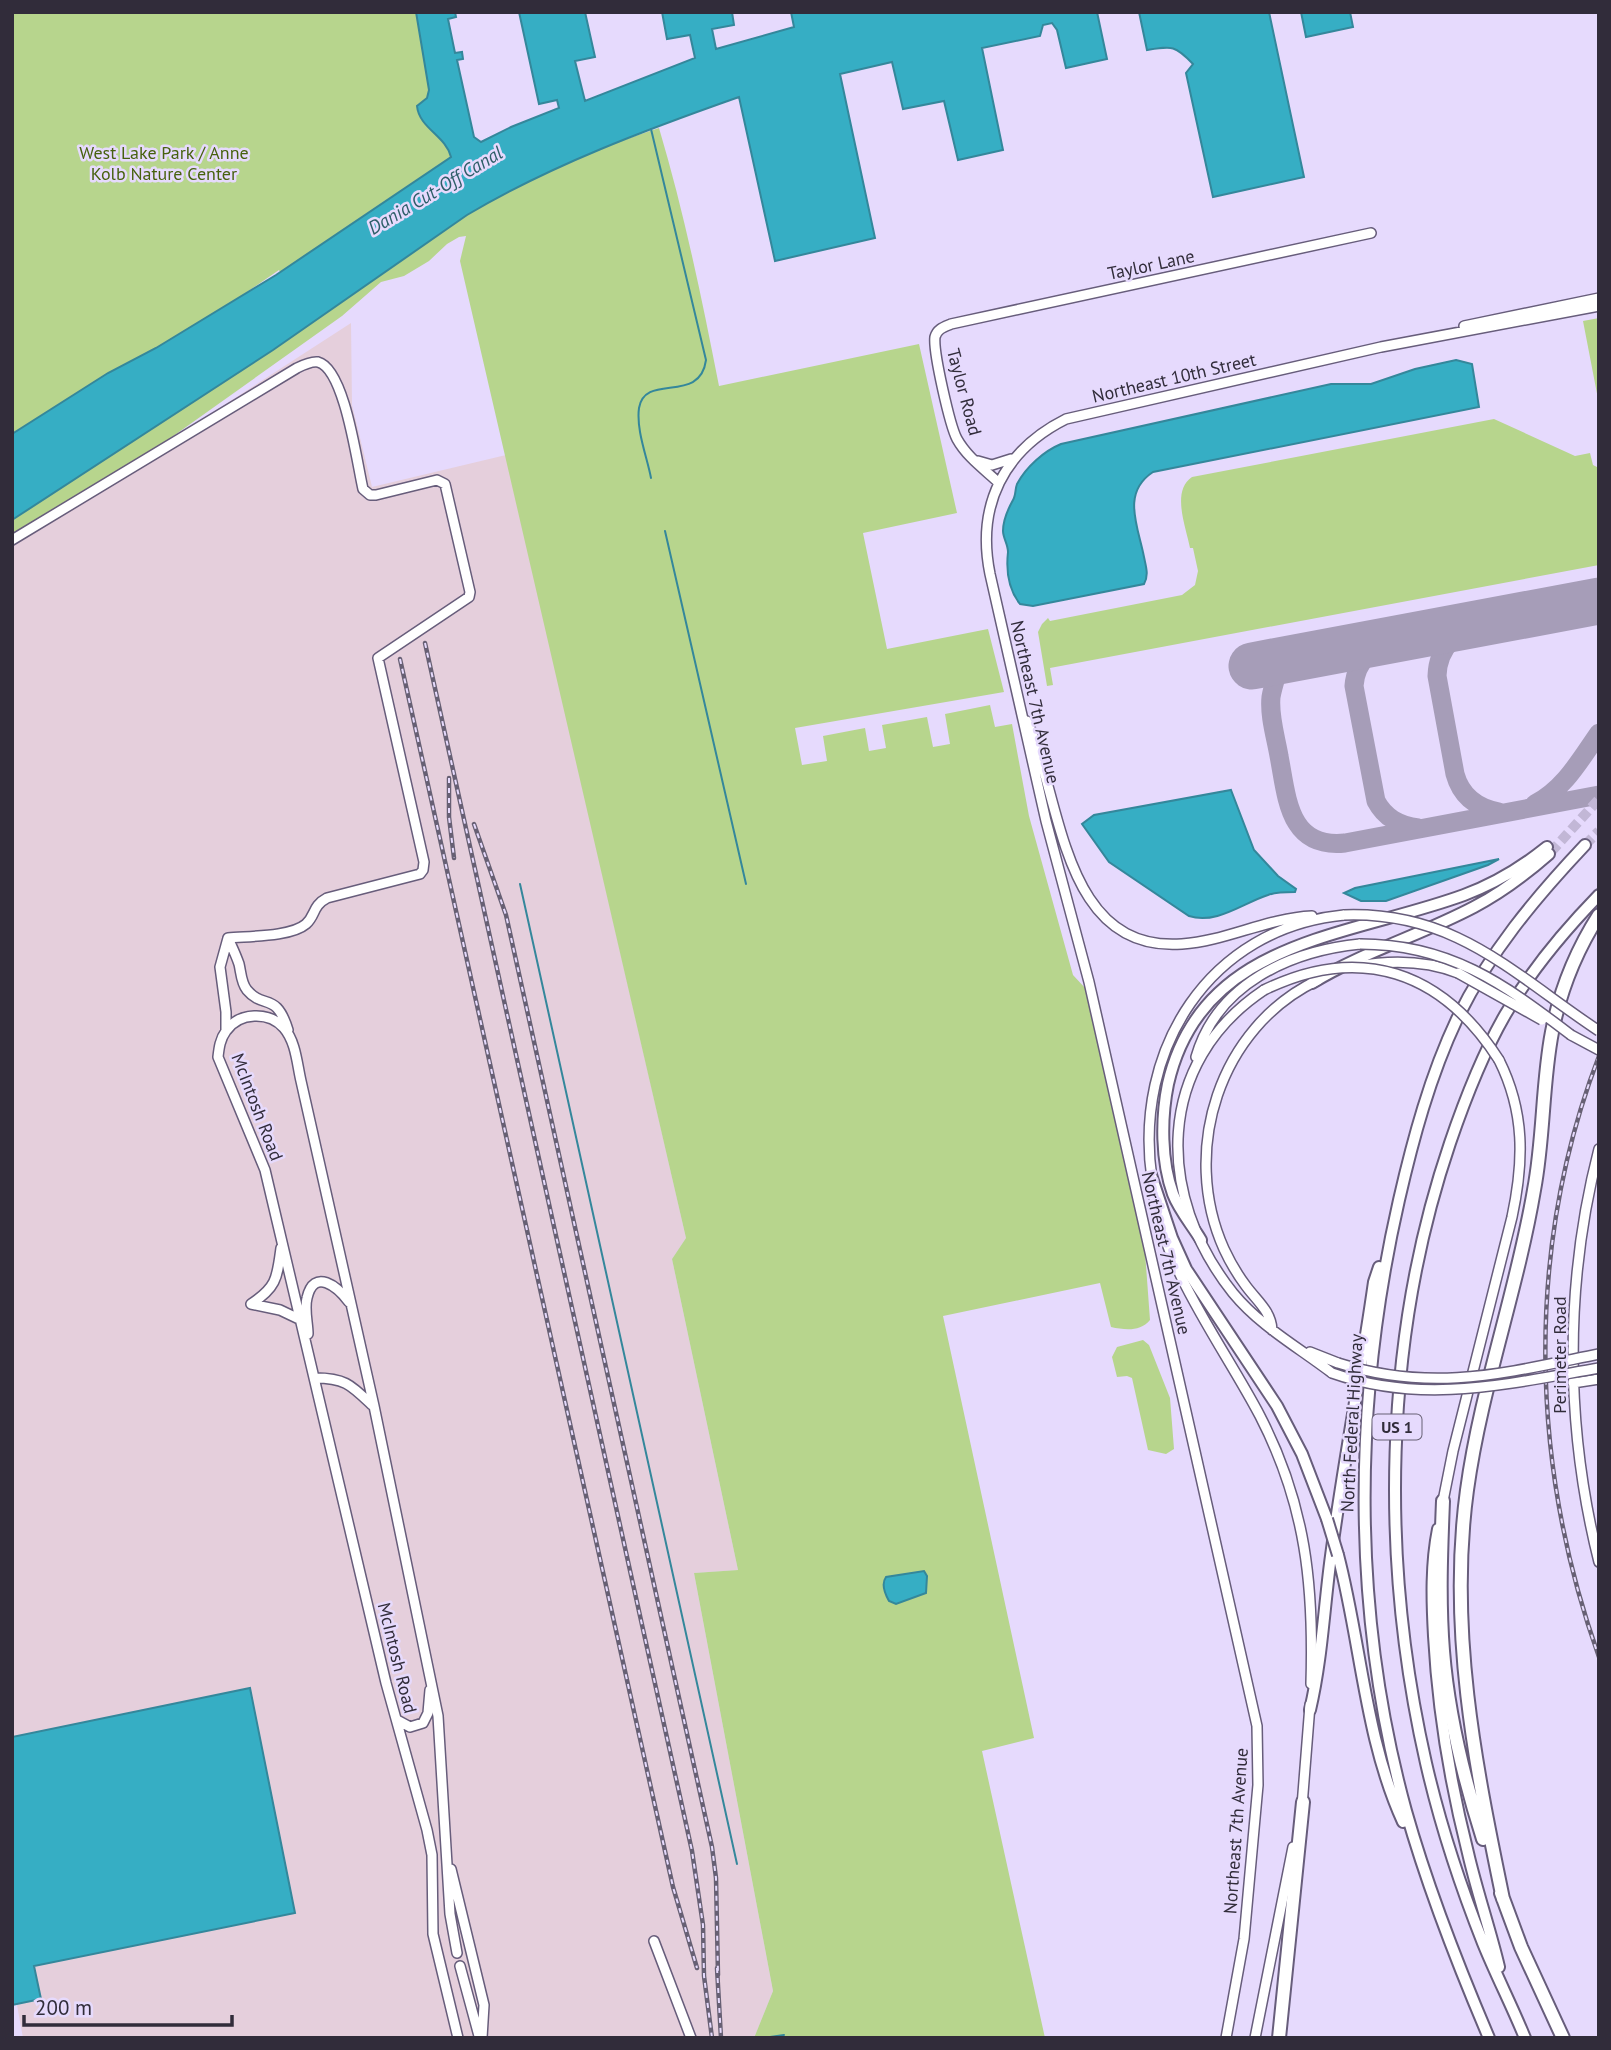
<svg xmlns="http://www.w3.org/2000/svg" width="1611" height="2050" font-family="'PT Sans',sans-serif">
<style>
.industrial{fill:#e5cfdc}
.green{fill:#b7d58d}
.water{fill:#36aec4;stroke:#34879b;stroke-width:2}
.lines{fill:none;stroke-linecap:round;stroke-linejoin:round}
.stream{stroke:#34879b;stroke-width:2}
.taxiway{stroke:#a69db8;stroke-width:19}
.runway{stroke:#a69db8;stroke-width:47}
.major-tunnel{stroke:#c2b7d6;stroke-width:10;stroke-dasharray:10 5;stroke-linecap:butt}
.minor-casing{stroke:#675d7b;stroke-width:12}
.major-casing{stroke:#675d7b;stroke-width:14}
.highway-casing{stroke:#675d7b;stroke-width:16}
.minor{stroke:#fff;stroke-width:9}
.major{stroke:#fff;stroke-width:10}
.highway{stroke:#fff;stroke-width:12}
.rail-casing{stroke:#676074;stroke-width:4.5}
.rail{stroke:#e6dafd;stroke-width:2;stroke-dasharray:5;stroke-linecap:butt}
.minor-bridge-casing{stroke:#675d7b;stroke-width:12;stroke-linecap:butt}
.major-bridge-casing{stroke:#675d7b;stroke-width:14;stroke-linecap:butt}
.minor-bridge{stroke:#fff;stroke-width:9}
.major-bridge{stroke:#fff;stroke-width:10}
.labels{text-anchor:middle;stroke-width:5;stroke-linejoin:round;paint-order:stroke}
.shield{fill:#e6dafd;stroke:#676074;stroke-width:2}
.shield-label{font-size:16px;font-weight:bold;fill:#312c3a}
.park-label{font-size:18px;fill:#47610e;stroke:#e6dafd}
.street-label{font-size:18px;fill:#312c3a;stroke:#e6dafd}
.water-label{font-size:19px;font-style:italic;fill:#2d5e68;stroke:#e6dafd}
</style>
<rect width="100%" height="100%" fill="#e6dafd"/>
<path class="industrial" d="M351 323 352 405 372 487 506 455 686 1238 672 1259 738 1570 694 1573 773 1991 754 2038H23L17 2005 41 1998 34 1966 295 1913 250 1688 12 1737V538L141 459Z"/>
<path class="green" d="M12 12H431L461 157 280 272 279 270 221 310 12 434Z
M659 128C684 212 702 299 719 386L919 344 957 513 863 533 887 649 988 629 1004 692 795 728 802 765 827 761 823 736 865 728 869 751 886 748 882 725 927 717 933 747 950 744 945 714 990 705 995 727 1012 724 1029 816 1073 975 1086 989 1145 1252 1150 1320C1140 1332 1125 1330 1111 1327L1100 1283 943 1316 1034 1738 982 1751 1045 2038H754L773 1991 694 1573 738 1570 672 1259 686 1238 460 261 466 236 459 237 447 244 429 261 404 276 381 282 342 316 141 459 12 538V520L273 350 467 215C527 179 592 150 659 128Z
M1599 318V404L1583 321Z
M1494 419 1575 456 1590 453 1593 465 1599 468V565L1050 668 1053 685 1047 686 1038 632 1042 624 1048 618 1050 621 1182 595 1195 585 1198 571 1193 548H1190C1186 527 1171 491 1192 477Z
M1143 1340 1149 1345 1170 1398 1174 1449 1166 1454 1148 1450 1132 1378 1127 1376 1117 1377 1112 1357 1117 1347Z"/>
<path class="water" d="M416 12H455L456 17 448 19 455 53 462 52 463 59 457 60 474 137 481 142 511 127 559 108 557 100 539 104 519 12H585L595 57 575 61 585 101 695 58 690 35 667 39 662 12H732L734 25 712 29 716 49 794 27 791 12H1097L1107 59 1066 68 1057 30 1052 23 1043 25 1040 36 982 48 1003 150 958 160 944 101 903 109 892 62 840 74 875 238 775 261 739 97C648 129 551 165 467 215L273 350 12 520V434L108 373 156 348 276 275 451 157C446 136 419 128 417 106L427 98 429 90Z
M1139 12H1269L1304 177 1213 197 1186 73 1193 64C1175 45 1172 46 1147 50Z
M1301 12H1350L1353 27 1306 37Z
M1456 360 1472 364 1479 407 1153 472C1121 493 1138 526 1144 557 1146 567 1149 575 1144 584L1033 606 1020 604C1008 589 1006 570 1008 552 1008 544 1003 538 1003 531 1003 520 1008 509 1013 500 1016 495 1015 489 1017 484 1026 467 1044 451 1061 444L1331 384H1371L1415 369Z
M1231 790 1254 850 1278 876 1296 889 1295 892C1286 892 1276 892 1268 895 1243 903 1216 925 1189 916L1109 862 1082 824 1094 815Z
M1499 859 1488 865 1386 901H1361L1344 893 1355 888Z
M924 1571 927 1576 926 1593 896 1604 889 1601C885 1594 881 1584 886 1577Z
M250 1688 295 1913 34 1966 41 1999 12 2005V1737Z"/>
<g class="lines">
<path class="stream" d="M651 129 706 360C700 405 645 372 639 408 636 430 647 457 651 478
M665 531C691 649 720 766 746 884
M520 884 737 1864
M763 2038 784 2035"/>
<path class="taxiway" d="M1582 604H1599
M1485 622C1458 631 1438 645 1437 676L1455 774C1461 796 1477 808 1499 812
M1401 638C1376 646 1356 658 1354 686L1376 801C1385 818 1399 825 1418 828
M1281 660C1278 672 1273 685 1271 697 1269 716 1276 738 1279 756 1287 797 1288 849 1345 843L1599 795
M1535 804C1565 788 1580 760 1599 733"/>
<path class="runway" d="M1252 666 1599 601"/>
<path class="major-tunnel" d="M1585 845 1599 831
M1551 852 1599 799"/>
<g class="minor-casing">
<path id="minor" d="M1464 326 1599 298
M978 461 992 465 1011 459
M999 483C984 469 967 457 957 439 950 426 933 352 935 337 937 329 944 327 951 324L1371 233
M12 540 297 368C303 365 311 361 318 362 345 369 357 464 363 489L370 495H376L437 480 445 484 470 592 469 597 378 658 424 862 423 870 420 874 327 898C312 906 316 915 306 924 291 937 248 936 228 938
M1027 721C1062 798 1061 953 1182 944 1226 941 1267 918 1312 916
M228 938C232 947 236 955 239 964 241 972 241 983 247 990 264 1010 276 991 288 1030
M1357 966C1391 960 1425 960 1458 973
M1264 990C1155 1063 1155 1195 1233 1293 1260 1326 1298 1347 1332 1373
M226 1031V1012L220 967 228 938
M1571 1035 1599 1050
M1196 1057C1217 984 1290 951 1360 944
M1599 1149C1564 1284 1565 1427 1599 1562
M1152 1179C1133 1050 1209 928 1344 915
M1154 1197C1166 1272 1225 1349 1260 1416 1306 1505 1314 1586 1311 1684
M251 1304C277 1287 277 1278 281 1248
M251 1304 280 1310 301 1320
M1272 1330C1271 1311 1257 1301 1246 1286 1237 1274 1230 1262 1224 1249 1180 1151 1219 1027 1318 980
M308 1334C308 1323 304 1309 307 1298 314 1267 338 1287 349 1302
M1310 1352 1338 1363
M315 1378C345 1378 351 1385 372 1405
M1573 1383 1599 1379
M1443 1501 1453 1451 1512 1217C1524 1161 1525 1112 1499 1060
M397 1720 410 1727 423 1723 428 1713 430 1690
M1302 1806 1310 1705
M451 1869 484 2005 482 2038
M654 1941 691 2038
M457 1953 450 1914 438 1716 374 1406 301 1081C297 1064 296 1042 284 1028 269 1011 239 1012 226 1031 220 1039 219 1048 218 1057L265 1170 386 1683 427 1830 432 1855 433 1934 458 2038
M460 1966 479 2036
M1226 2038 1244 1939 1258 1785 1257 1726 1089 982 1046 821 990 574C976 505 1004 450 1066 419L1381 347 1599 306
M1255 2038 1293 1847"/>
</g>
<g class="major-casing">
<path id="major" d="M1312 983C1363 952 1421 935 1474 907 1501 893 1525 875 1549 854
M1151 1175 1172 1238 1186 1269 1277 1406 1302 1454 1327 1519
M1201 1240C1192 1225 1179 1210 1173 1194 1161 1161 1161 1118 1168 1084 1201 939 1350 937 1464 895 1494 884 1522 867 1547 847
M1438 1529C1431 1564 1432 1600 1434 1636 1438 1709 1450 1782 1468 1853 1477 1892 1490 1929 1499 1967
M1338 1555C1361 1643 1365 1739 1403 1822
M1310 1710C1322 1659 1324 1607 1331 1556 1343 1465 1361 1374 1374 1282L1379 1267
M1489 2038C1457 1963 1428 1889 1406 1811 1351 1611 1353 1401 1399 1200 1413 1139 1430 1076 1457 1019 1489 953 1535 898 1585 845
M1525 2038C1512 2006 1496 1975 1483 1943 1460 1885 1440 1824 1426 1763 1380 1561 1383 1340 1450 1143 1465 1099 1482 1055 1505 1015 1531 970 1563 932 1599 895"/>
</g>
<g class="highway-casing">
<path id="highway" d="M1443 1501C1441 1551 1439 1601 1443 1651 1448 1714 1464 1779 1483 1839
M1501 1893 1521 1947 1563 2038
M1503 1899C1475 1764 1448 1628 1467 1490 1481 1388 1517 1291 1534 1190 1544 1138 1542 1084 1552 1032 1560 991 1576 951 1599 915
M1279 2038 1303 1802"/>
</g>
<use href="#minor" class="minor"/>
<use href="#major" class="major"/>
<use href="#highway" class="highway"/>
<g class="rail-casing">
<path id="rail" d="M425 643 692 1851 703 1925 704 1976 712 2038
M400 659 673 1887 697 1968
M449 778V817L454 858
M474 824 506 915 712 1847 716 1878 718 1975
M1599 1056C1525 1249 1530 1464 1599 1657
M717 1968 721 2038"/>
</g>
<use href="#rail" class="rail"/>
<g class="minor-bridge-casing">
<path id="minor-bridge" d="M1344 915C1456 911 1513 974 1599 1031
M1360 944C1449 944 1503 983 1571 1035
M1458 973 1542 1020
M1264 990C1360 943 1442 971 1499 1060
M1338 1363C1433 1393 1505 1373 1599 1354
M1332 1373C1423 1405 1507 1384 1599 1368"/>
</g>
<g class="major-bridge-casing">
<path id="major-bridge" d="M1327 1519 1338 1555"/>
</g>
<use href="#minor-bridge" class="minor-bridge"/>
<use href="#major-bridge" class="major-bridge"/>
</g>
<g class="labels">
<rect class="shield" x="1372.5" y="1414.5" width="49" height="25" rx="5"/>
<g class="shield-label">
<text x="1397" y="1433">US 1</text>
</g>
<g class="park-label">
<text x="164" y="159">West Lake Park / Anne<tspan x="164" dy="21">Kolb Nature Center</tspan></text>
</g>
<g class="street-label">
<text transform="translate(1151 265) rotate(-12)" y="6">Taylor Lane</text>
<text transform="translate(1174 378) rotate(-13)" y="6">Northeast 10th Street</text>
<text transform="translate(964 392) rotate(75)" y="6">Taylor Road</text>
<text transform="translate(1035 702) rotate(77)" y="6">Northeast 7th Avenue</text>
<text transform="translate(257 1107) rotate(69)" y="6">McIntosh Road</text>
<text transform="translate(1166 1253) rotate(77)" y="6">Northeast 7th Avenue</text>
<text transform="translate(1560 1355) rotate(-90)" y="6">Perimeter Road</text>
<text transform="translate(1352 1423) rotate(-87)" y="6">North Federal Highway</text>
<text transform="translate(397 1658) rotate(76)" y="6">McIntosh Road</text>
<text transform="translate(1236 1831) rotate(-86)" y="6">Northeast 7th Avenue</text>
</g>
<g class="water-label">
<text transform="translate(435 190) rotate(-31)" y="7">Dania Cut-Off Canal</text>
</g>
</g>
<rect width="1611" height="2050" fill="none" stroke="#312c3a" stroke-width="28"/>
<path d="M24 2015v10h208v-10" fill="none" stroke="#312c3a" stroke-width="3.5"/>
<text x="35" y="2015" font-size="21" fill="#312c3a" stroke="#e6dafd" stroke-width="5" paint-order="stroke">200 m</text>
</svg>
